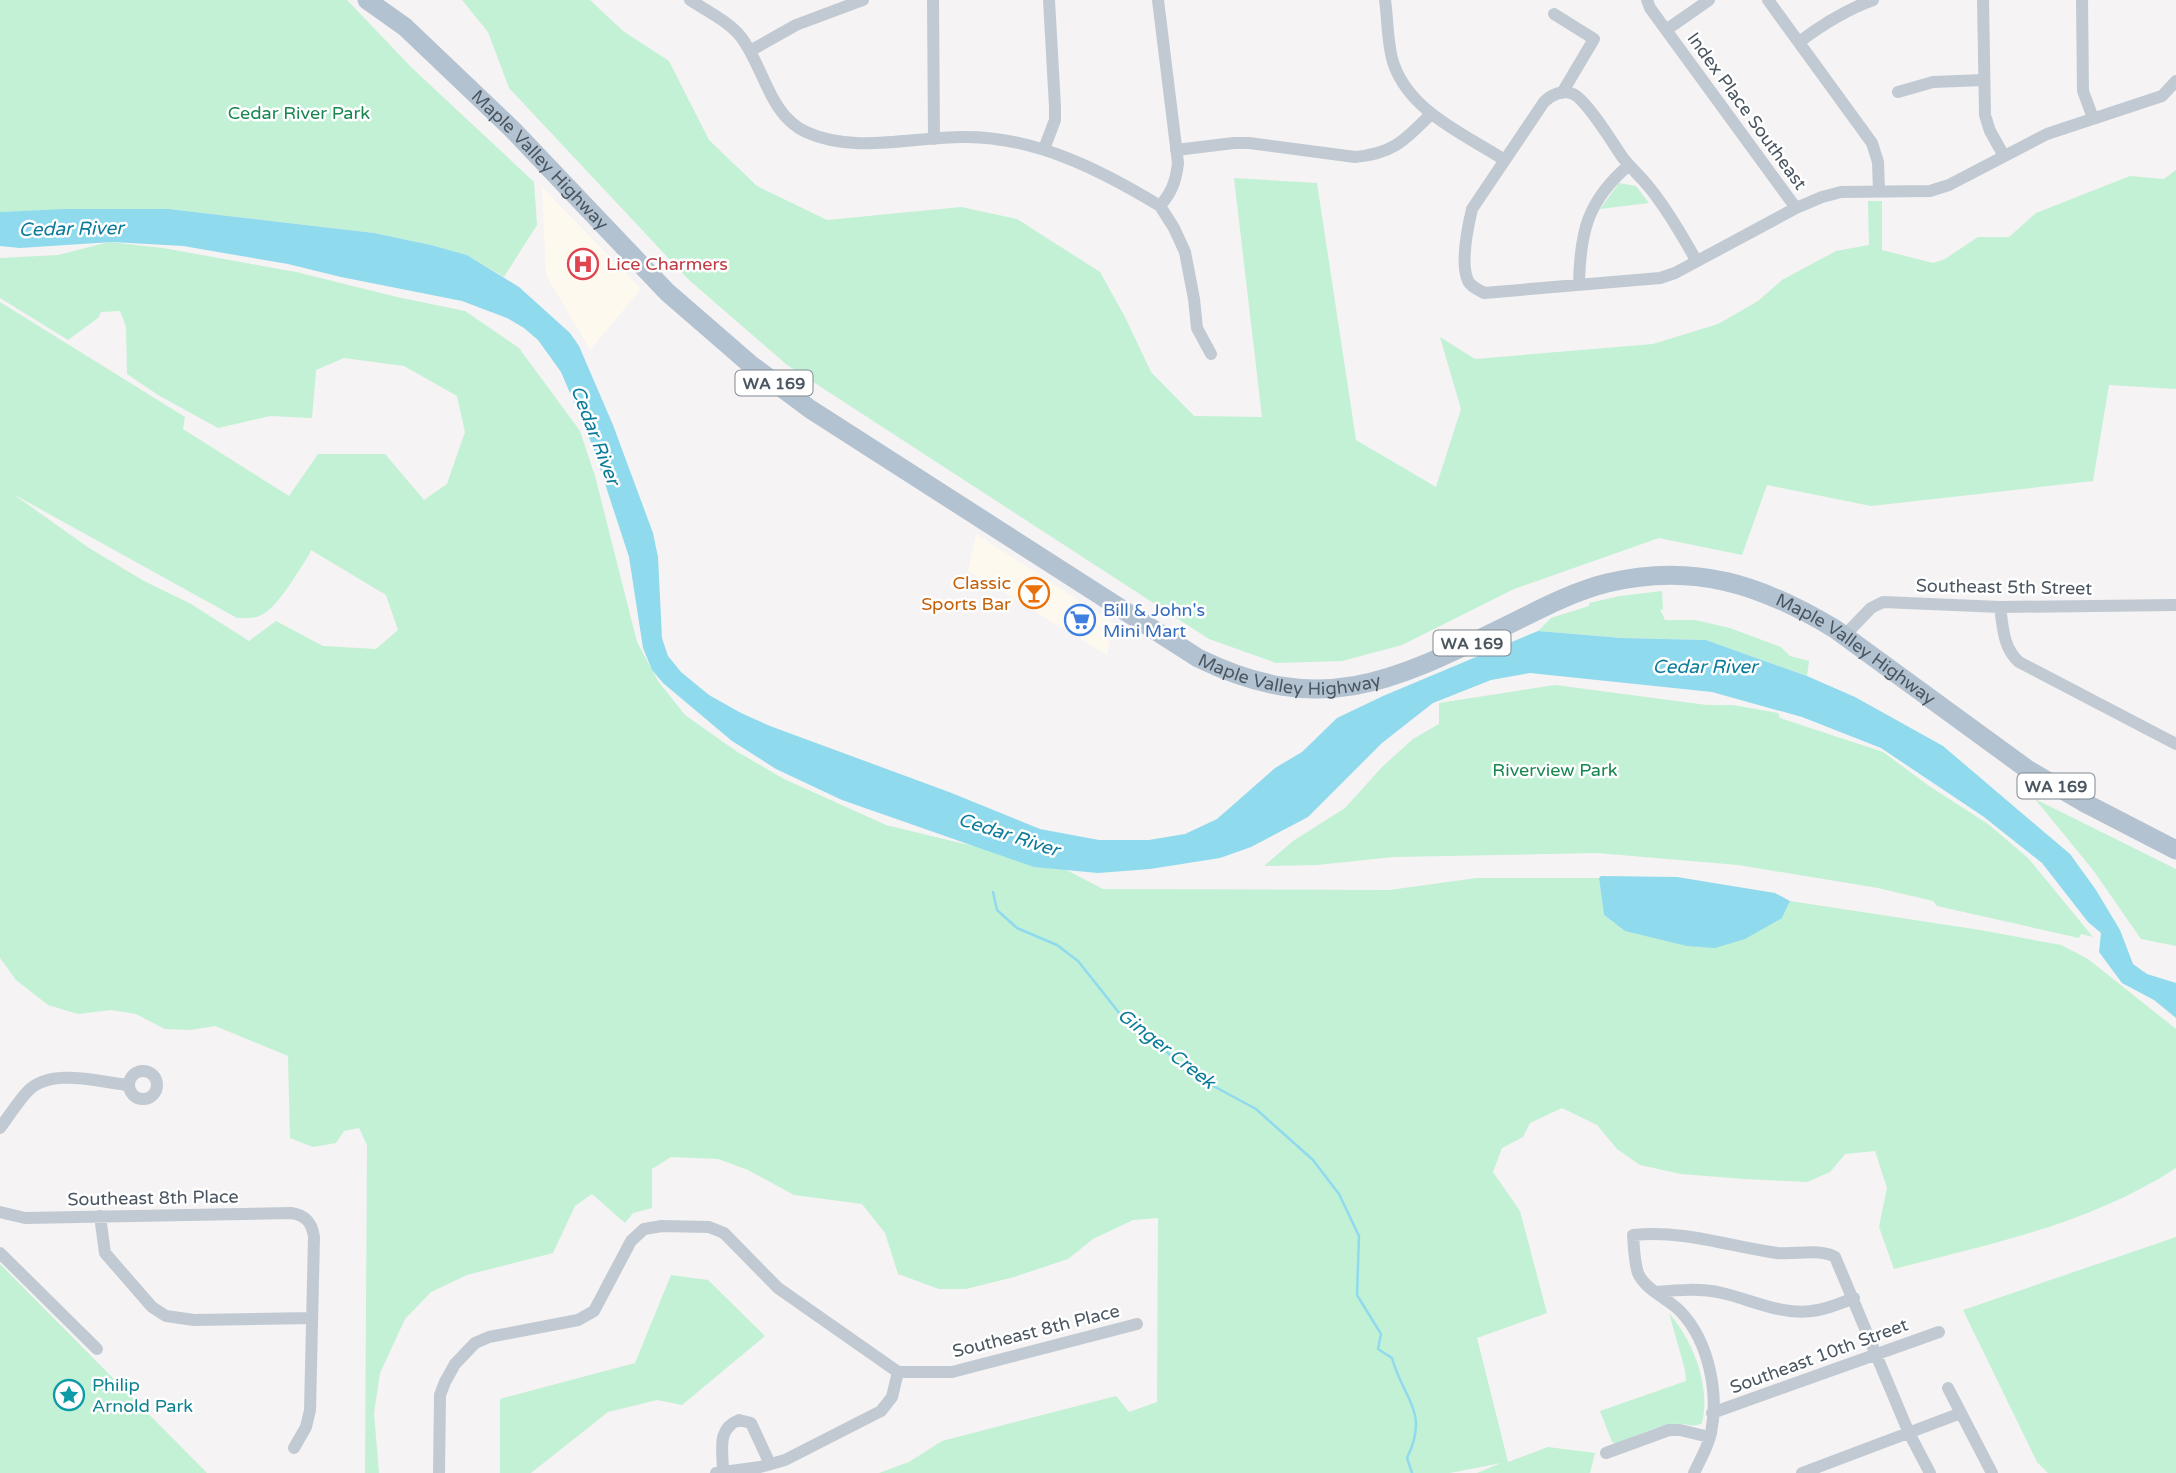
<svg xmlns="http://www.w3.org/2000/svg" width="2176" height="1473" font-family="'Varela Round',sans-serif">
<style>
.commercial{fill:#fdf9ef}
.green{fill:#c3f1d5;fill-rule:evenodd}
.water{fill:#90daee}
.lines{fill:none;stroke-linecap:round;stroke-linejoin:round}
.stream{stroke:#90daee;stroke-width:2.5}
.street{stroke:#c1cad2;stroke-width:12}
.primary{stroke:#b3c2d1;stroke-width:19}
.labels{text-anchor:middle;stroke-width:5;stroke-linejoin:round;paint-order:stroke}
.shield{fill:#fff;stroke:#808990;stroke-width:2}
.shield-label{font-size:16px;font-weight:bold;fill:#4a5661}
.street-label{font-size:18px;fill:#4a5661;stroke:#fff}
.park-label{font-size:18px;fill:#17864f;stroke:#fff}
.health-label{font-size:18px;fill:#be3a42;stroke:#fff;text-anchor:start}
.food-label{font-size:18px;fill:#c56008;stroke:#fff;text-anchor:end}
.shop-label{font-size:18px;fill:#366cbe;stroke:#fff;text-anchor:start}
.culture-label{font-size:18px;fill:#0d838f;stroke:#fff;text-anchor:start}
.water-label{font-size:19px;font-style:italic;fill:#0c7c9b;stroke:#fff}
</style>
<rect width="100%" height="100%" fill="#f5f3f3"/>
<path class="commercial" d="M542 187 641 289 590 350 546 275Z
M976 534 1114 623 1107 655 968 571Z"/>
<path class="green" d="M0 0H347L412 68 534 182 537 225 504 277 467 255 431 245 374 233 169 209 0 212Z
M462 0H590L623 31 669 61 709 140 757 186 827 220 961 207 1017 219 1100 272 1125 317 1151 372 1194 416 1262 417 1234 178 1317 183 1356 440 1436 487 1461 409 1440 337 1475 359 1653 344 1718 324 1758 301 1782 280 1836 251 1869 245 1868 201H1882V250L1933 263 1945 259 1978 237H2009L2036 213 2130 176 2164 179 2176 170V389L2109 385 2093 481 1871 506 1767 485 1742 555 1659 538 1514 589 1402 645 1342 661 1276 663 1209 639 787 365 689 280 509 88 488 32Z
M1619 183 1636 186 1649 203 1600 209Z
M109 242 163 248 296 272 397 297 465 311 519 348 580 431 595 476 637 642 658 681 685 715 736 751 784 779 886 825 960 843 1049 861 1103 889 1389 890 1477 878H1599L1604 915 1625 931 1782 918 1790 901 1980 930 2061 945 2088 959 2176 1029V1168C2092 1223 1991 1244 1894 1269L1879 1227 1887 1188 1875 1151 1845 1154 1830 1172 1807 1182 1745 1179 1681 1174 1640 1165 1617 1149 1597 1125 1562 1108 1530 1123 1523 1137 1502 1148 1493 1172 1520 1211 1547 1313 1477 1338 1508 1462 1548 1447 1595 1453 1590 1473H1477L1501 1463 1450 1473H879L909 1462 942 1441 1116 1396 1129 1412 1157 1402 1158 1218 1133 1220 1093 1239 1068 1259 1014 1277 966 1289H939L898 1274 885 1233 862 1204 794 1195 748 1170 718 1159 671 1157 652 1169V1208L633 1213 625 1223 592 1194 575 1206 553 1253 467 1275 431 1292 405 1319 380 1373 374 1413 379 1473H365L367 1145 359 1128 344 1131 336 1143 313 1147 290 1138 288 1056 215 1026 190 1030 165 1029 136 1014 111 1010 78 1014 48 1005 16 980 0 958V302L185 417 183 429 289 496 318 454H385L424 500 447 484 465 432 457 396 404 366 344 358 316 370 312 418 270 416 218 428 158 395 127 374 126 327 120 311 101 312 98 318 68 340 0 298V258L58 255ZM13 494 237 618C245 618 252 619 259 616 277 610 298 571 309 555L311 550 386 595 398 630 376 649 323 646 276 621 249 641 191 604 144 581 89 548Z
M1662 591 1663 610 1660 609 1665 620H1695L1730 628 1781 647 1790 656 1809 661 1807 676 1706 640 1622 638 1538 631 1551 618 1589 606V603L1620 596Z
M1555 685 1707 705H1733L1778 713 1780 718 1883 752 1929 786 1988 824 2028 858 2093 937 2081 934 2079 938 1937 906 1933 901 1878 888 1738 865 1597 853 1394 857 1317 865 1264 866 1293 841 1345 808 1382 767 1413 739 1439 724V703Z
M2035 799 2176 869V946L2141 939 2093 870Z
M2176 1237V1473H2048L2037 1462 1963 1310Z
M0 1264 207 1473H0Z
M671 1275 708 1280 765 1336 682 1405 657 1400 608 1412 531 1473H500V1399L635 1363Z
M1669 1313C1693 1341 1711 1386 1702 1423 1692 1429 1685 1422 1675 1424 1655 1426 1634 1437 1616 1444L1612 1442 1600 1411 1686 1381 1685 1370Z"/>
<path class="water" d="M66 209H169L374 233 431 245 467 255 519 287 570 333 579 346 613 425 653 533 658 557 662 638 668 656 681 672 709 695 741 713 770 726 949 792 1040 829 1099 840H1149L1185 834 1217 819 1275 768 1302 752 1337 718 1383 696 1538 631 1622 638 1706 640 1807 676 1855 697 1943 746 2070 854 2096 890 2120 930 2133 964 2147 974 2176 983V1018L2154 1000 2122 983 2099 952 2101 933 2088 922 2042 863 1984 817 1881 748 1802 717 1712 692 1530 673 1491 680 1433 703 1382 743 1308 817 1251 847 1220 858 1150 869 1098 873 1034 867 842 800 776 769 732 741 663 683 652 670 643 648 629 557 593 447 561 372 538 340 524 328 507 318 462 301 341 277 288 264 183 246 112 242 20 248 0 246V212Z
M1601 876 1677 877 1775 893 1790 901 1782 918 1745 939 1715 948 1687 946 1625 931 1604 915 1599 878Z"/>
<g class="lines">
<path class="stream" d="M993 892 997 910 1017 928 1057 945 1078 961 1124 1019 1152 1037 1174 1059 1206 1082 1256 1109 1313 1160 1339 1194 1359 1236 1357 1295 1381 1334 1378 1349 1392 1358C1403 1399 1430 1411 1407 1458L1412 1473"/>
<path class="street" d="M690 0C707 11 728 21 741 37 764 67 769 115 806 132 854 154 912 137 963 137 1034 136 1101 170 1160 206
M933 0 934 139
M1158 0 1178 163C1176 181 1172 192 1160 206L1174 228 1185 252 1194 299 1197 328 1211 354
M1385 0C1388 20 1387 46 1394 65 1411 112 1464 134 1503 159
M1647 0 1650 8 1796 208
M1768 0 1872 143 1878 162 1879 191
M1983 0 1985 115 1990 131 2004 156
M2082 0 2083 91 2093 118
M1554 14 1594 39 1562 93
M1666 30 1709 0
M1799 42C1823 24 1845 10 1873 0
M750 51 796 25 863 0
M1898 92 1933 82 1984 80
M1044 149 1055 120V107L1049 0
M1176 150 1234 143H1249L1355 157C1393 154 1405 140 1431 114
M1696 260C1682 235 1667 209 1649 187 1641 177 1631 168 1623 158 1614 145 1586 99 1573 94 1563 89 1551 95 1544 102L1472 209C1468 226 1461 261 1467 278 1469 286 1477 289 1484 293L1660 278 1675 273 1796 208 1822 197 1841 192 1930 191 1949 185 2047 134 2162 96 2176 81
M1579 285C1580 232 1587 201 1629 165
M2000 607C2003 627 2003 648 2019 662L2176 744
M1844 636 1871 608 1883 602 2000 607 2176 605
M129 1085a14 14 0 1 1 28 0a14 14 0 1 1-28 0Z
M0 1128C9 1116 17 1103 27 1092 50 1067 99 1082 128 1085
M0 1212 25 1218 291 1213C306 1215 312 1223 314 1237L310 1410 306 1427 294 1448
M100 1216 105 1253 152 1307 166 1316 194 1320 311 1318
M0 1253 97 1349
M1656 1292C1678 1290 1700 1288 1722 1293 1753 1300 1784 1317 1818 1310 1830 1308 1843 1302 1854 1298
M1948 1388 1992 1473
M1712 1413 1939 1332
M1606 1453 1669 1430H1680L1709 1437
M723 1472C723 1451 716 1429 739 1420L751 1423 770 1464
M439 1473 440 1395 445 1382 455 1364 475 1343 489 1337 578 1320 594 1311 631 1241 644 1229 662 1226 709 1227 724 1233 778 1288 898 1372H952L1137 1324
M716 1473 760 1467 785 1460 881 1411 892 1397 898 1372
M1694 1473C1700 1460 1708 1447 1711 1433 1719 1393 1709 1342 1681 1312 1669 1299 1645 1290 1638 1273 1634 1261 1634 1247 1633 1235 1688 1230 1725 1246 1777 1253 1795 1255 1820 1248 1835 1257L1909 1433 1930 1473
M1802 1473 1961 1413"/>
<path class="primary" id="s1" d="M367 0 405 27 513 130 667 292 750 364 810 409 1198 658C1325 720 1398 679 1514 622 1544 607 1575 591 1607 583 1694 562 1762 585 1835 629L2027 769 2085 803 2176 850"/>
</g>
<defs>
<g id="hospital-ring" transform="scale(1.575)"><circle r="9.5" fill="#fff" stroke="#e0444e" stroke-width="1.5"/><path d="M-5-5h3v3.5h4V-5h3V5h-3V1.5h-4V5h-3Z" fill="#e0444e"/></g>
<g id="bar-ring" transform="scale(1.575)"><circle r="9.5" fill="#fff" stroke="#e8710a" stroke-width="1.5"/><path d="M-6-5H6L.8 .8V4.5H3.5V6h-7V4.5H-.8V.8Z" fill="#e8710a"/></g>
<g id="supermarket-ring" transform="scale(1.575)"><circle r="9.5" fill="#fff" stroke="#3f7fe0" stroke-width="1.5"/><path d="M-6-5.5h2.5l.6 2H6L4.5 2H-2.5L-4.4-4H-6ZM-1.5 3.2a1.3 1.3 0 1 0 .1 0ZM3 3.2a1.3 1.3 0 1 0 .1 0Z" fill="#3f7fe0"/></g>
<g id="sight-ring" transform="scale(1.575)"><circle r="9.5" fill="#fff" stroke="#0f9aa8" stroke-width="1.5"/><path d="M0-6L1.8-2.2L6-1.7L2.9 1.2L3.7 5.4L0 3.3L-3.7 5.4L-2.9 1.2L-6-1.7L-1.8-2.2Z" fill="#0f9aa8"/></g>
</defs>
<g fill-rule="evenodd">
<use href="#hospital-ring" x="583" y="264"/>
<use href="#bar-ring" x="1034" y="593"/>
<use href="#supermarket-ring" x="1080" y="620"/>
<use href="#sight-ring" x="69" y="1395"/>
</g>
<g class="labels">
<g class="shield">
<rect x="735.5" y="370.5" width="77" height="25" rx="5"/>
<rect x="1433.5" y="630.5" width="77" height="25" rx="5"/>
<rect x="2017.5" y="773.5" width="77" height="25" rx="5"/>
</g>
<g class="shield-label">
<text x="774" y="389">WA 169</text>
<text x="1472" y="649">WA 169</text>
<text x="2056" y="792">WA 169</text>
</g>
<g class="street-label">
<text transform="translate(1747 111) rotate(54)" y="6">Index Place Southeast</text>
<text dy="6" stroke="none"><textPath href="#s1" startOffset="236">Maple Valley Highway</textPath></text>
<text transform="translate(2004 587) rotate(1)" y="6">Southeast 5th Street</text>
<text dy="6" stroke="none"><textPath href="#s1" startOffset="1768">Maple Valley Highway</textPath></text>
<text dy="6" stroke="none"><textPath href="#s1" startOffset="1160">Maple Valley Highway</textPath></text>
<text transform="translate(153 1198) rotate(-1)" y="6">Southeast 8th Place</text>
<text transform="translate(1036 1331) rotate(-14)" y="6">Southeast 8th Place</text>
<text transform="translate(1819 1356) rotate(-20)" y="6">Southeast 10th Street</text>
</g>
<g class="park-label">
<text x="299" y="119">Cedar River Park</text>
<text x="1555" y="776">Riverview Park</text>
</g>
<g class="health-label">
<text x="606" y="270">Lice Charmers</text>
</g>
<g class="food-label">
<text x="1011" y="589">Classic<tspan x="1011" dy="21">Sports Bar</tspan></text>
</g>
<g class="shop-label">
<text x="1103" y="616">Bill &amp; John's<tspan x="1103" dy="21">Mini Mart</tspan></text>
</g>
<g class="culture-label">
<text x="92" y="1391">Philip<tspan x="92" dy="21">Arnold Park</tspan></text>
</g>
<g class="water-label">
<text transform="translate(71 228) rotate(-1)" y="7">Cedar River</text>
<text transform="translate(596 435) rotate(69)" y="7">Cedar River</text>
<text x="1705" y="673">Cedar River</text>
<text transform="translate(1009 834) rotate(18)" y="7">Cedar River</text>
<text transform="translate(1167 1048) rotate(38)" y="7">Ginger Creek</text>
</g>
</g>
</svg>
